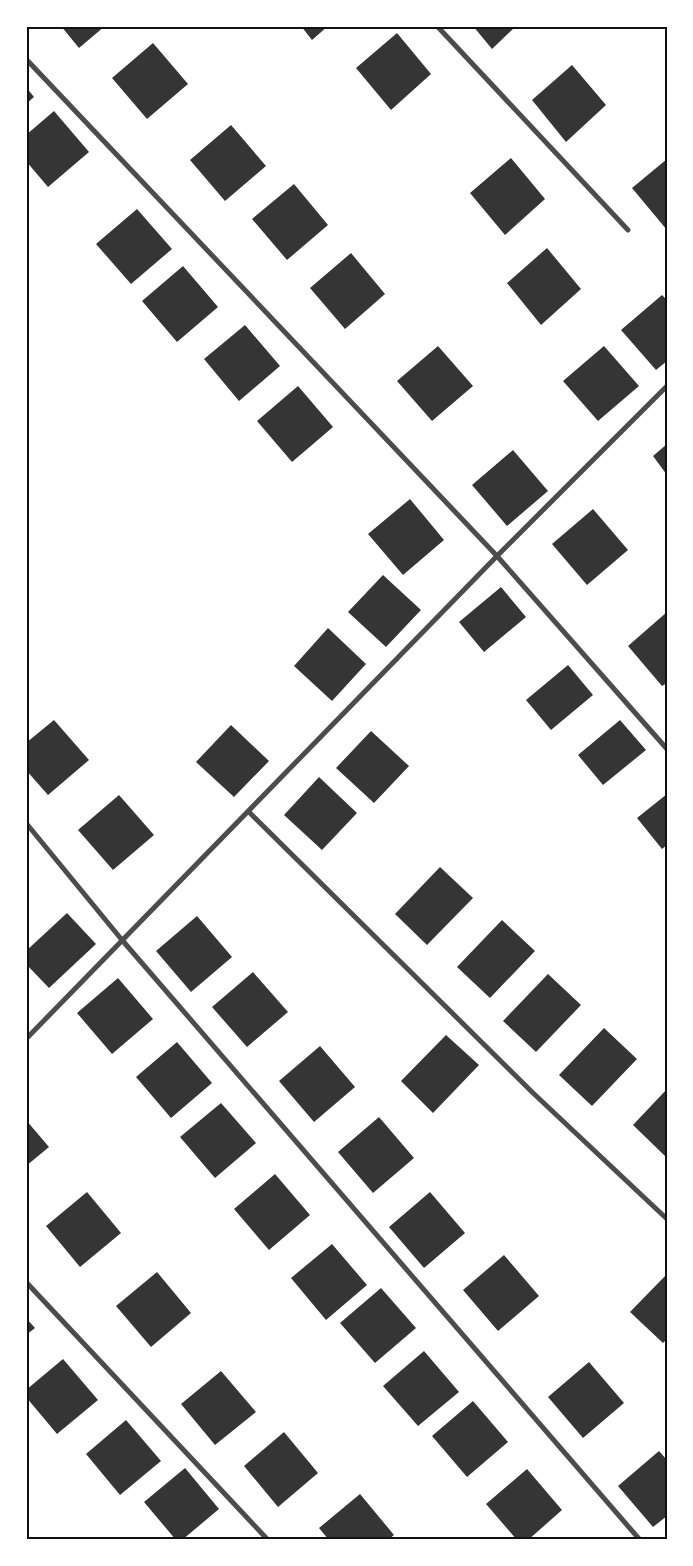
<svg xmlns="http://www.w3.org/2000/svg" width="693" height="1566" font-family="Montserrat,sans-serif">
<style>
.building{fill:#353535}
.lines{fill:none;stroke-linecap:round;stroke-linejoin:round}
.minor{stroke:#4c4c4c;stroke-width:5}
.neatline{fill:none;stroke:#111;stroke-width:2}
</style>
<rect width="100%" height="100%" fill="#fff"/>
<path class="building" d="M61 26H105L79 48Z
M301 26H328L312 40Z
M473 26H516L492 49Z
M397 33 431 74 391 110 356 68Z
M153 43 188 84 147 119 112 78Z
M572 65 606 105 566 142 532 100Z
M26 87 34 97 26 104Z
M54 111 89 152 48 187 26 161V135Z
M231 125 266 166 225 201 190 160Z
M511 158 545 199 505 235 470 193Z
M667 159V230L632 188Z
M294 184 328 225 287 260 252 219Z
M137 209 172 249 131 284 96 244Z
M547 248 581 289 541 325 507 283Z
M351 253 385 294 345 329 310 288Z
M183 266 218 307 177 342 142 301Z
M662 295 667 300V361L656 370 621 330Z
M245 325 280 366 239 401 204 359Z
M438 346 473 386 432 421 397 381Z
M604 346 639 386 598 421 563 381Z
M298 386 333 427 292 462 257 421Z
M667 444V475L653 456Z
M513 450 548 491 507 526 472 485Z
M410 499 444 540 403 575 368 534Z
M593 509 628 550 587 585 552 544Z
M383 575 421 610 386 647 348 612Z
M501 587 526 617 484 652 459 622Z
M667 612V683L662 686 628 646Z
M328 628 366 664 332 701 294 666Z
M568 665 593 695 551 730 526 700Z
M54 720 89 760 48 795 26 770V743Z
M620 720 646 750 603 785 578 755Z
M231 725 269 761 234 797 196 762Z
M371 731 409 766 374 803 336 768Z
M319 777 357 813 322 850 284 815Z
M667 794V845L662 849 637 818Z
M119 795 154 835 113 870 78 830Z
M440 867 473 898 427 945 395 914Z
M67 913 96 944 49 988 26 964V951Z
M197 916 232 957 191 992 156 951Z
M502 920 535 951 490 998 457 967Z
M253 972 288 1012 247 1047 212 1007Z
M548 974 581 1005 536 1052 503 1021Z
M118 978 153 1019 112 1054 77 1013Z
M604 1028 637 1059 592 1106 559 1075Z
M446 1035 479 1065 433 1113 401 1081Z
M177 1042 212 1083 171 1118 136 1077Z
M320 1046 355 1087 314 1122 279 1081Z
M667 1089V1155L665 1156 633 1125Z
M221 1103 256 1143 215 1178 180 1137Z
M379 1117 414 1158 373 1193 338 1152Z
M26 1120 49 1147 26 1166Z
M275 1174 310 1215 269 1250 234 1209Z
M87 1192 121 1233 80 1267 46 1226Z
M430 1192 465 1233 424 1268 389 1227Z
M332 1244 367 1285 326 1320 291 1278Z
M504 1255 539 1296 498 1331 463 1290Z
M157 1272 191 1313 151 1347 116 1306Z
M667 1274V1339L663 1343 630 1312Z
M381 1288 416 1328 375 1363 340 1323Z
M26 1318 35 1328 26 1335Z
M424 1351 459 1392 418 1426 383 1386Z
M63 1359 98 1400 57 1434 26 1397V1390Z
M589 1362 624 1403 583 1438 548 1397Z
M221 1371 256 1412 215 1445 181 1404Z
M473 1401 508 1442 467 1477 432 1436Z
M126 1420 161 1461 120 1495 86 1454Z
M284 1432 318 1473 278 1507 244 1466Z
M659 1451 667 1460V1516L653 1527 618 1486Z
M185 1468 219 1509 182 1540H176L144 1502Z
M527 1469 562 1510 528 1540H517L486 1504Z
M360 1494 394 1535 388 1540H329L319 1528Z"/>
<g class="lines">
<path class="minor" d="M437 26 628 230
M26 59 497 556 667 749
M249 812 532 1092 667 1219
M26 823 122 940 640 1540
M26 1039 497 556 667 386
M26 1282 268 1540"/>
</g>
<rect width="693" height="1566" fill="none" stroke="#ffffff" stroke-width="55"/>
<rect x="28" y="28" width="638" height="1510" class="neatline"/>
</svg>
